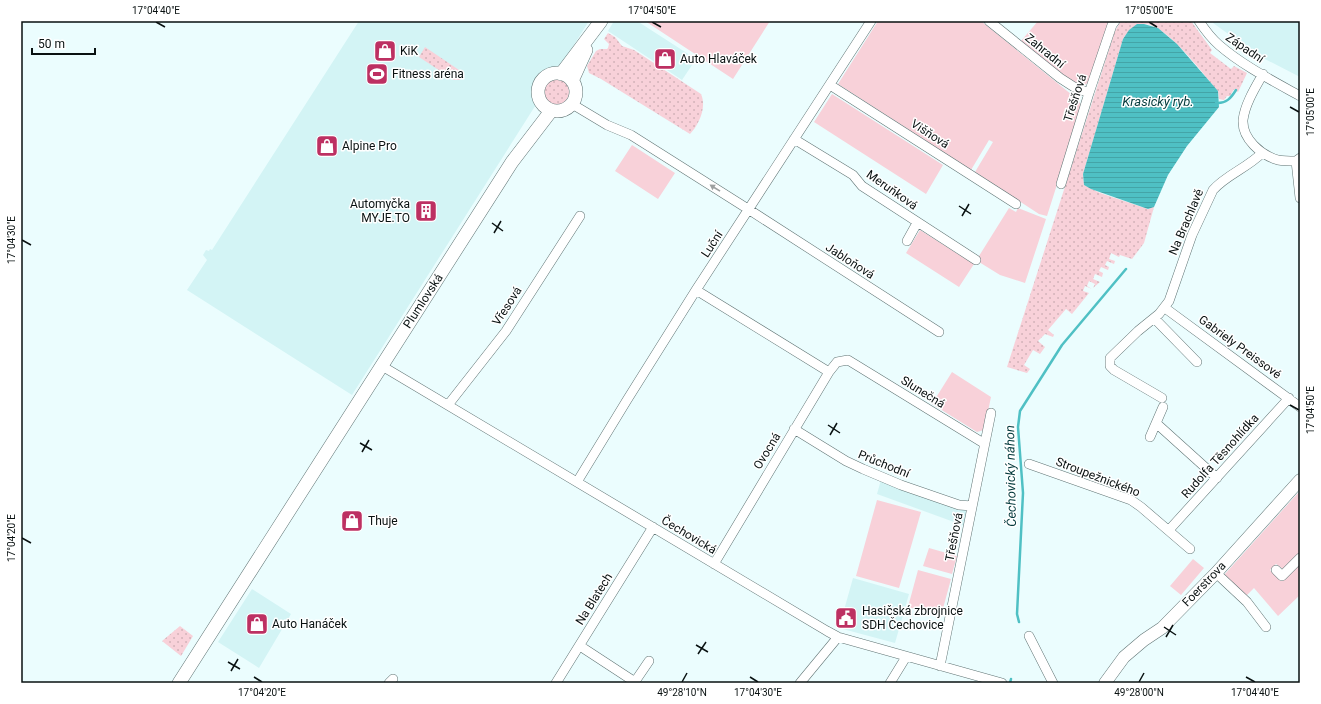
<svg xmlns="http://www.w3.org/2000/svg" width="1321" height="704" font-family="Roboto,sans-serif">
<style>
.built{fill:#d3f4f5}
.grass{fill:url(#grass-dots)}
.green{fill:#f8d1d9}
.water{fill:url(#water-rules)}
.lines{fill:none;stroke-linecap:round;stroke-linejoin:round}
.stream{stroke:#4fc0c4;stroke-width:2.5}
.minor-casing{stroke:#607474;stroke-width:10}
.tertiary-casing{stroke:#607474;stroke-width:13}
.secondary-casing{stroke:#607474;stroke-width:14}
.minor{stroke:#fff;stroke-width:9}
.tertiary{stroke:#fff;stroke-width:12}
.secondary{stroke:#fff;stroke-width:13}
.oneway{fill:#9da0a0}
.ticks{fill:none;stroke:#091111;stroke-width:1.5}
.labels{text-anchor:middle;stroke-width:3;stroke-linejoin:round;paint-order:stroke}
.street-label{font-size:12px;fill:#091111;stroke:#fff}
.poi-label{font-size:12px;fill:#091111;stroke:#fff;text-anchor:start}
.water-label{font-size:13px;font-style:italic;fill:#043b3d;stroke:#fff}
.neatline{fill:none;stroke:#091111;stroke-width:1.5}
.ticks-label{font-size:10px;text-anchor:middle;fill:#091111}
</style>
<defs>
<pattern id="grass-dots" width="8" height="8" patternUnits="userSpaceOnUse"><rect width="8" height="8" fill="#f8d1d9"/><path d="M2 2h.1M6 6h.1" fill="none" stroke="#d3b2b9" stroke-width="1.8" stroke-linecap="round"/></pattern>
<pattern id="water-rules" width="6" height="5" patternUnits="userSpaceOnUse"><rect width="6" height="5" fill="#4fc0c4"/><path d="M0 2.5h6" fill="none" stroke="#44a4a7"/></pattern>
</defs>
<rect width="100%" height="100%" fill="#ebfdfe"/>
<path class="built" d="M359 21H589L352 395 187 290 207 260 203 255 206 250 209 251 210 249 212 250Z
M614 21H637L696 59 682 80 608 31Z
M1214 21H1300V77L1261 57 1262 55 1241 43 1213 23Z
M881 480 967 511 965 526 877 494Z
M853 578 909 594 895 643 839 628Z
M252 589 291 614 259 668 218 642Z"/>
<path class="grass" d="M1121 21H1191L1212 50 1210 53 1231 69 1234 66 1247 73 1238 92 1234 89 1230 96H1227L1224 100 1219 99 1218 91C1204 75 1166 24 1145 24 1135 25 1128 31 1123 39L1083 174 1084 185 1100 193 1148 209 1154 207 1144 243 1132 259 1120 255 1119 257 1111 253 1109 259 1115 261 1114 264 1107 261 1105 265 1109 267 1108 270 1101 267 1099 271 1103 273 1102 277 1095 274 1093 279 1100 282 1093 288 1095 284 1089 281 1087 286 1092 289 1085 286 1083 291 1089 293 1072 314 1066 309 1048 330 1054 335 1053 337 1045 334 1038 341 1045 347 1040 354 1033 350 1024 365 1030 369 1027 373 1007 367 1115 31Z
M608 33 615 37 622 46 634 50 701 94C707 107 699 125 690 134L601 79 589 73 587 66 596 51 600 49H607L608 48 609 44 604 39Z
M425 47 459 70 462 75 460 80H454L419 57Z
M543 92a13 13 0 1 1 26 0a13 13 0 1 1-26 0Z
M180 626 193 636 181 656 162 641Z"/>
<path class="green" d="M645 21H770L733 79Z
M878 21H981L1077 99 1082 106 1047 216 1039 214 975 172 993 142 989 140 971 170 838 84Z
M1038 21 1109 22 1089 81C1087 83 1086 85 1084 85 1072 87 1031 50 1021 41Z
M832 94 943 165 926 194 814 122Z
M632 145 675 173 658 199 615 171Z
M1009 208 1016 212 1018 208 1046 219 1025 283 1000 275 979 262V256Z
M920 230 974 264 959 287 906 253Z
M952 372 991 397 984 430 977 432 932 404Z
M1298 493H1300V554L1284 570 1276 564 1270 570 1281 581 1300 562V595L1278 616 1254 588 1245 597 1224 575Z
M877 500 921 512 899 588 856 576Z
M929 548 957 556 952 574 923 566Z
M1193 559 1204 568 1181 595 1170 586Z
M918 570 951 579 941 616 908 607Z"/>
<path class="water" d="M1137 24H1144L1158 28 1177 44 1218 91 1219 107 1187 146 1168 175 1154 207 1148 209 1091 189 1084 185 1083 174 1123 39 1129 30Z"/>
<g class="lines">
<path class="stream" d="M1216 103C1226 104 1231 98 1236 90
M1019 622 1017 614 1023 493 1018 427 1020 411 1062 345 1126 269
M1010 683 1011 679"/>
<g class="minor-casing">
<path id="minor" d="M989 21 1060 78 1074 87 1089 93
M1199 21C1205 30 1211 38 1219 45 1242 65 1273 81 1300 96
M1263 74C1255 88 1245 104 1243 120 1242 139 1261 155 1278 160 1284 161 1290 161 1296 161
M830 85 1016 204
M572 104 607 125 631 135 748 209 939 332
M794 139 853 175 862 186 976 260
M1300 158 1296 161 1300 198
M1061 184 1089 93 1112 25 1115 21
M907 241 917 223
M696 290 829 372
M1165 308 1300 407
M1154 318 1197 362
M382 366 827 631 838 637 1002 683
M1162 398 1114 370 1110 366V358L1138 331 1159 314 1169 301 1192 235 1213 190C1226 175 1247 168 1262 153
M448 405 506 331 580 216
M1156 423 1217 478
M794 429 846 461 863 469 901 485 959 505 972 506
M1150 437 1163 407
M1029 464 1131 500 1141 507 1190 549
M577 482 627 400 696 290 871 21
M1169 530 1289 398
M714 564 829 372 837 362 848 360 985 444
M1276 570 1282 576 1300 558
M1216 573 1247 602 1266 627
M1029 636 1053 683
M580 646 635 682
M940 666 991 413
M389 683 393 679
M556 683 653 527
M634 683 649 661
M800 683 838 637
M890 683 906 657"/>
</g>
<g class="tertiary-casing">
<path id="tertiary" d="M1105 683 1124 657 1144 640 1162 628 1216 573 1300 480"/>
</g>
<g class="secondary-casing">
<path id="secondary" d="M538 92a19 19 0 1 1 38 0a19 19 0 1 1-38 0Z
M561 74 601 21
M572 81 586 50
M179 683 512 162 551 111"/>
</g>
<use href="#minor" class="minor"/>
<use href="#tertiary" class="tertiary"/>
<use href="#secondary" class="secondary"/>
</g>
<defs><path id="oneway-solid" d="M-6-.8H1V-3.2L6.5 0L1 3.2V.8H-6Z"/></defs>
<use class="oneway" href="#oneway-solid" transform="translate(715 188) rotate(-148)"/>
<path class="ticks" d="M156 22 165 27M652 22 661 27M1149 22 1157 27M1290 107 1299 112M959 206 971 214M962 216 969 204M492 223 503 231M494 233 501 221M22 240 31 245M1290 405 1299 410M828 425 840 433M830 435 837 423M360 443 372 450M362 452 369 440M22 538 31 543M1164 627 1176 635M1166 637 1173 625M696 645 708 652M698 654 706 642M228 662 240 669M231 671 238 659M254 677 262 682M750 677 758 682M1246 677 1255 682M682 682 687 673M1139 682 1144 673"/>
<defs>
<g id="shop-square" transform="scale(1.15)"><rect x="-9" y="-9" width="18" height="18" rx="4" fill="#bd3062" stroke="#fff"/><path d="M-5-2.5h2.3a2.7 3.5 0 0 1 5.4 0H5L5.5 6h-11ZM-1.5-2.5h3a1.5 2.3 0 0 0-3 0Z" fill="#fff"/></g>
<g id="stadium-square" transform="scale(1.15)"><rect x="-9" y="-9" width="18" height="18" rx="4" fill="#bd3062" stroke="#fff"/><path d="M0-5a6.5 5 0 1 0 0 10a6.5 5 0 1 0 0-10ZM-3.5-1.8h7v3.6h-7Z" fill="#fff"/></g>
<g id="building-square" transform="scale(1.15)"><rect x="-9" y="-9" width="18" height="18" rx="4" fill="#bd3062" stroke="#fff"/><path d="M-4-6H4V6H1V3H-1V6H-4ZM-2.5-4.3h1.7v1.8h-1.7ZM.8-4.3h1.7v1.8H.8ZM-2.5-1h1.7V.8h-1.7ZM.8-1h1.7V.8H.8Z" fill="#fff"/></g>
<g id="civic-square" transform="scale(1.15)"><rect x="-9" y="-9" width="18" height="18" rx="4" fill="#bd3062" stroke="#fff"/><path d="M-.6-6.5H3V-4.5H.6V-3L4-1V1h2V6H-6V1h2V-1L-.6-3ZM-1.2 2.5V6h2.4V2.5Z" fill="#fff"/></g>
</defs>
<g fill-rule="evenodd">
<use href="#shop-square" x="385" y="51"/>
<use href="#shop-square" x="665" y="59"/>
<use href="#stadium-square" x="377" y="74"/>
<use href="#shop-square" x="327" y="146"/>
<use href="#building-square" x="426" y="211"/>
<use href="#shop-square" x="352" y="521"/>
<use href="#civic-square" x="846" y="618"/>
<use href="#shop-square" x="257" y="624"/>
</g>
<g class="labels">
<g class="street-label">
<text transform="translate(1245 48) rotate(34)" y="4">Západní</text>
<text transform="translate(1045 51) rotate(39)" y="4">Zahradní</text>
<text transform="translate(1075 98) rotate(-72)" y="4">Třešňová</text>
<text transform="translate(930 134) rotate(33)" y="4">Višňová</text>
<text transform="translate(892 190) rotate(35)" y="4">Meruňková</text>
<text transform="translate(1186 222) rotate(-67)" y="4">Na Brachlavě</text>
<text transform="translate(712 244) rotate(-57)" y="4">Luční</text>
<text transform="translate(850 261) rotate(33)" y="4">Jabloňová</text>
<text transform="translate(423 301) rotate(-57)" y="4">Plumlovská</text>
<text transform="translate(507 306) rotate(-57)" y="4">Vřesová</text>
<text transform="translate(1240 347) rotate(36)" y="4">Gabriely Preissové</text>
<text transform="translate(923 392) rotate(32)" y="4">Slunečná</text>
<text transform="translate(767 451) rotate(-59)" y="4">Ovocná</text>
<text transform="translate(1220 456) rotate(-48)" y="4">Rudolfa Těsnohlídka</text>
<text transform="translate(884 464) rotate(22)" y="4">Průchodní</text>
<text transform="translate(1098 477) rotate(21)" y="4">Stroupežnického</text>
<text transform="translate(689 535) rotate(31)" y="4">Čechovická</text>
<text transform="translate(954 537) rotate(-79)" y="4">Třešňová</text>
<text transform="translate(1204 584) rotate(-46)" y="4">Foerstrova</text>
<text transform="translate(594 599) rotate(-58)" y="4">Na Blatech</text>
</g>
<g class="poi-label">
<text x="400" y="55">KiK</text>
<text x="680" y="63">Auto Hlaváček</text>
<text x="392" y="78">Fitness aréna</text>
<text x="342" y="150">Alpine Pro</text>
<text x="410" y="208" text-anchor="end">Automyčka<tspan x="410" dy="14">MYJE.TO</tspan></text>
<text x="368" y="525">Thuje</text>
<text x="862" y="615">Hasičská zbrojnice<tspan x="862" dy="14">SDH Čechovice</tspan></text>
<text x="272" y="628">Auto Hanáček</text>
</g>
<g class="water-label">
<text x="1158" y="106">Krasický ryb.</text>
<text transform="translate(1010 476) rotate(-91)" y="5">Čechovický náhon</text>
</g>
</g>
<rect width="1321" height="704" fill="none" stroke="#ffffff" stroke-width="44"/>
<path d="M32 48v6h63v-6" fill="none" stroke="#091111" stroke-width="2"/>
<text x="38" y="48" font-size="12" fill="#091111" stroke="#ffffff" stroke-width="3" paint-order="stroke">50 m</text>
<rect x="22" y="22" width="1277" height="660" class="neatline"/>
<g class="ticks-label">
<text x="156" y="14">17°04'40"E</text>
<text x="652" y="14">17°04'50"E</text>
<text x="1149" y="14">17°05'00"E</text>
<text transform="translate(1310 112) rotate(-90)" y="4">17°05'00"E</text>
<text transform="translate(11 240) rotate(-90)" y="4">17°04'30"E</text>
<text transform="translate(1310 410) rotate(-90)" y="4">17°04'50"E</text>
<text transform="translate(11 538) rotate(-90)" y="4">17°04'20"E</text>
<text x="262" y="696">17°04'20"E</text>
<text x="682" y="696">49°28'10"N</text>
<text x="758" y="696">17°04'30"E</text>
<text x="1139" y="696">49°28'00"N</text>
<text x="1255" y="696">17°04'40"E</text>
</g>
</svg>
